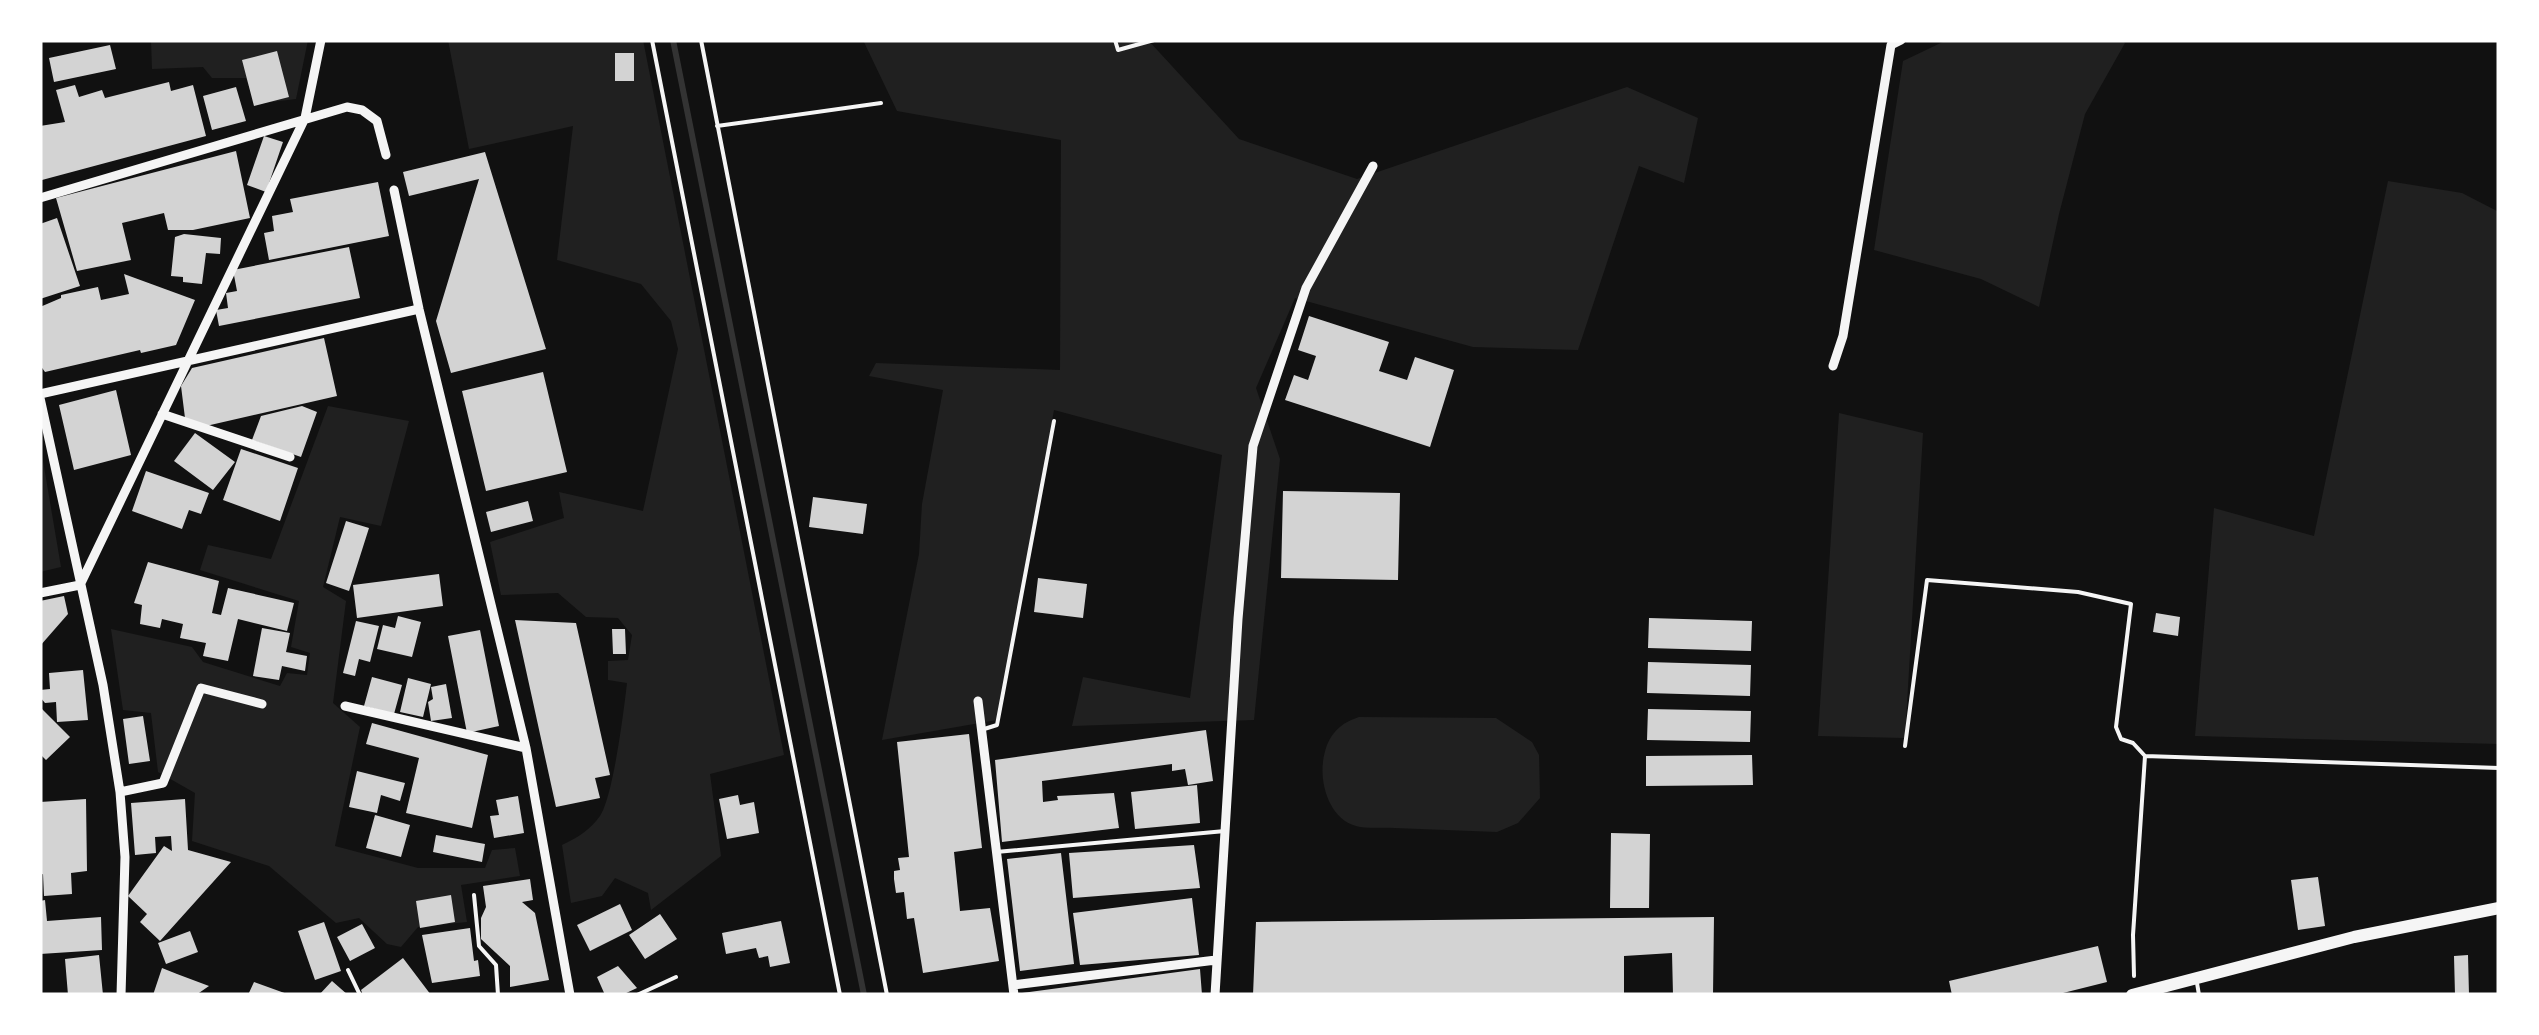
<svg xmlns="http://www.w3.org/2000/svg" width="2539" height="1035" font-family="Ubuntu,sans-serif">
<style>
.green{fill:#202020}
.lines{fill:none;stroke-linecap:round;stroke-linejoin:round}
.stream{stroke:#333;stroke-width:6}
.building{fill:#d3d3d3}
.path{stroke:#f5f5f5;stroke-width:4}
.service{stroke:#f5f5f5;stroke-width:4}
.minor{stroke:#f5f5f5;stroke-width:9}
.secondary{stroke:#f5f5f5;stroke-width:12}
</style>
<rect width="100%" height="100%" fill="#111"/>
<path class="green" d="M151 40H308L296 99 255 104 246 78H212L203 67 152 69Z
M448 40H643L784 755 710 774 721 856 651 910 648 893 615 878 602 896 571 903 562 845C577 838 590 830 600 816 613 797 624 710 627 683L608 680V661L628 660 632 635 618 618 586 617 558 593 501 595 490 542 564 518 559 492 643 511 678 349 671 321 641 284 557 260 573 126 469 149Z
M863 40H1148L1239 139 1357 179 1627 87 1698 118 1684 183 1639 166 1578 350 1473 347 1295 298 1256 388 1280 459 1254 720 1072 726 1083 677 1190 698 1222 455 1054 410 997 720 882 740 919 554 922 504 943 390 869 376 876 363 1060 370 1061 140 897 111Z
M1947 40H2122L2125 43 2085 114 2059 214 2039 307 1981 279 1874 250 1903 61Z
M2388 181 2462 193 2499 212V744L2195 736 2214 508 2314 536Z
M328 406 409 421 381 526 340 517 323 587 346 601 333 703 360 727 335 846 418 868H485L492 850 515 848 520 876 461 885 467 922 418 927 401 947 387 944 359 918 336 923 269 866 192 841 195 793 158 772 151 713 123 710 111 629 192 647 203 662 280 686 287 673 307 675 310 653 291 647 299 601 200 570 208 545 271 559Z
M1839 413 1923 433 1905 738 1818 736Z
M40 443 61 567 40 572Z
M1359 717 1496 718 1532 742 1539 755 1540 798 1518 823 1497 832C1463 831 1429 829 1395 828 1383 827 1367 829 1356 826 1330 819 1320 785 1323 762 1326 738 1337 724 1359 717Z"/>
<g class="lines">
<path class="stream" d="M673 40 864 995"/>
</g>
<path class="building" d="M110 45 116 69 54 82 49 58Z
M277 51 289 97 254 106 242 60Z
M615 53H634V81H615Z
M169 82 171 91 193 85 206 136 42 180 40 178V126L65 122 56 90 75 85 79 97 102 90 105 98Z
M236 87 246 121 212 130 203 96Z
M264 136 283 142 266 192 247 185Z
M236 151 250 218 193 230H168L164 213 122 223 131 260 77 271 56 198Z
M485 152 546 349 451 373 436 321 479 179 409 196 403 172Z
M378 182 389 236 269 260 264 233 274 231 272 216 293 212 290 199Z
M57 218 80 286 40 299V224Z
M184 234 221 238 220 254 206 253 202 284 183 282V277L171 276 175 237Z
M349 247 360 298 219 326 216 310 228 308 226 293 237 291 233 270Z
M124 274 195 300 176 345 141 353 140 350 45 372 40 365V307L61 298V295L98 287 101 300 129 294Z
M1309 316 1389 342 1379 371 1407 380 1415 357 1454 370 1430 447 1285 400 1294 375 1308 380 1316 356 1298 350Z
M324 338 337 396 206 426 185 418 181 386 192 368Z
M543 372 567 472 486 491 462 391Z
M116 390 131 455 74 470 59 405Z
M302 406 317 412 301 457 252 440 261 416Z
M195 433 235 462 213 490 174 461Z
M241 449 298 468 280 521 223 500Z
M146 471 209 493 201 514 189 510 182 529 132 511Z
M1283 491 1400 493 1398 580 1281 578Z
M813 497 867 504 863 534 809 527Z
M528 501 533 521 491 532 486 512Z
M346 521 369 528 349 591 326 583Z
M148 562 219 581 212 613 221 615 228 588 294 603 287 631 238 619 228 661 203 656 206 643 180 638 183 624 162 619 160 628 140 624 142 605 134 603Z
M439 574 443 606 357 618 353 585Z
M1038 578 1087 584 1083 618 1034 612Z
M64 596 68 614 40 646V601Z
M2156 613 2180 617 2178 636 2153 632Z
M398 616 421 622 412 657 377 649 383 625 395 628Z
M1649 618 1752 621 1751 651 1648 648Z
M515 620 576 623 610 775 595 778 600 798 556 807Z
M356 621 379 626 370 662 359 659 355 676 343 673Z
M262 628 290 633 286 652 307 656 305 671 282 666 279 680 253 676Z
M612 629H625L626 654H613Z
M480 630 499 726 467 733 448 636Z
M1648 662 1751 665 1750 696 1647 693Z
M83 670 88 720 57 722 56 702 45 703 40 697V690L50 689 49 673Z
M372 677 402 685 394 714 364 706Z
M408 678 431 684 423 717 400 712Z
M446 684 452 718 431 721 428 702 433 699 431 687Z
M40 707 70 737 46 760 40 754Z
M1648 709 1751 711 1750 742 1647 740Z
M143 716 150 761 129 764 123 719Z
M372 723 488 755 472 828 406 813 419 758 366 744Z
M1206 730 1213 781 1188 785 1185 769 1172 771V764L1042 781 1043 802 1058 800 1057 796 1114 793 1119 828 1002 842 995 760Z
M969 734 982 848 954 852 960 911 990 908 999 961 923 973 914 918 907 919 904 892 896 893 894 879V871L900 870 898 858 909 857 897 742Z
M1752 755 1753 785 1646 786V756Z
M357 771 405 783 400 801 381 795 377 813 349 807Z
M1197 785 1200 823 1135 829 1131 792Z
M738 795 740 805 754 802 759 833 727 839 719 799Z
M518 796 524 833 494 838 490 816 499 815 496 800Z
M86 799 87 871 71 873 72 894 44 896 43 874 40 875V802Z
M185 799 188 850 231 862 160 941 140 922 147 914 128 896 164 846 172 851 171 836 155 837 156 853 135 855 131 803Z
M375 815 410 825 401 857 366 848Z
M1611 833 1650 834 1649 908H1610Z
M436 835 485 844 482 862 433 852Z
M1194 845 1200 888 1073 898 1069 853Z
M1061 853 1074 964 1020 971 1007 859Z
M2318 877 2325 926 2298 930 2291 880Z
M530 879 533 900 522 902 535 913 549 980 510 987V966L481 939V918L486 907 483 886Z
M451 895 455 922 420 928 416 901Z
M1192 898 1199 955 1080 965 1073 913Z
M45 900 47 921 101 917 102 950 40 954V901Z
M620 904 632 930 590 951 577 925Z
M660 914 677 939 645 959 629 935Z
M1714 917 1713 995H1673L1672 953 1624 956V995H1253L1256 922Z
M781 921 790 963 770 967 768 956 759 958 756 948 726 954 722 933Z
M324 922 341 971 315 980 298 931Z
M362 924 375 948 350 961 337 937Z
M470 928 474 961 478 960 480 976 432 983 422 935Z
M190 931 198 952 166 964 158 943Z
M2098 946 2107 982 2055 995H1952L1949 981Z
M99 955 103 995H68L65 959Z
M2468 955 2469 995H2455L2454 956Z
M403 958 431 995H363L361 990Z
M618 966 637 988 622 995H605L597 977Z
M162 968 177 974 209 986 196 995H153Z
M1200 969 1202 995H1022V993Z
M332 981 348 995H319Z
M254 982 290 995H248Z"/>
<g class="lines">
<path class="path" d="M652 40 840 995
M701 40 887 995
M1115 40 1118 50 1154 40
M717 126 881 103
M1905 746 1927 580 2078 592 2131 604 2116 727 2121 739 2133 743 2145 756
M2134 976 2133 935 2145 756 2499 768"/>
<path class="service" d="M981 730 997 725 1054 421
M996 852 1225 831
M474 895 479 946 496 965 498 995
M348 970 360 995
M2197 983 2199 995
M637 995 676 977"/>
<path class="minor" d="M394 190 419 309 526 748 570 995
M40 198 347 107 362 110 377 121 386 155
M1833 366 1843 336 1891 45 1901 40
M40 394 419 309
M40 398 103 685 120 792 125 857 121 995
M162 414 290 457
M40 593 80 585 305 118 321 40
M978 701 1014 995
M345 706 526 748
M120 792 163 783 201 688 262 704
M1013 985 1216 960
M1215 995 1238 619 1253 446 1306 288 1373 166"/>
<path class="secondary" d="M2132 995 2354 937 2499 908"/>
</g>
<rect width="2539" height="1035" fill="none" stroke="#ffffff" stroke-width="85"/>
</svg>
